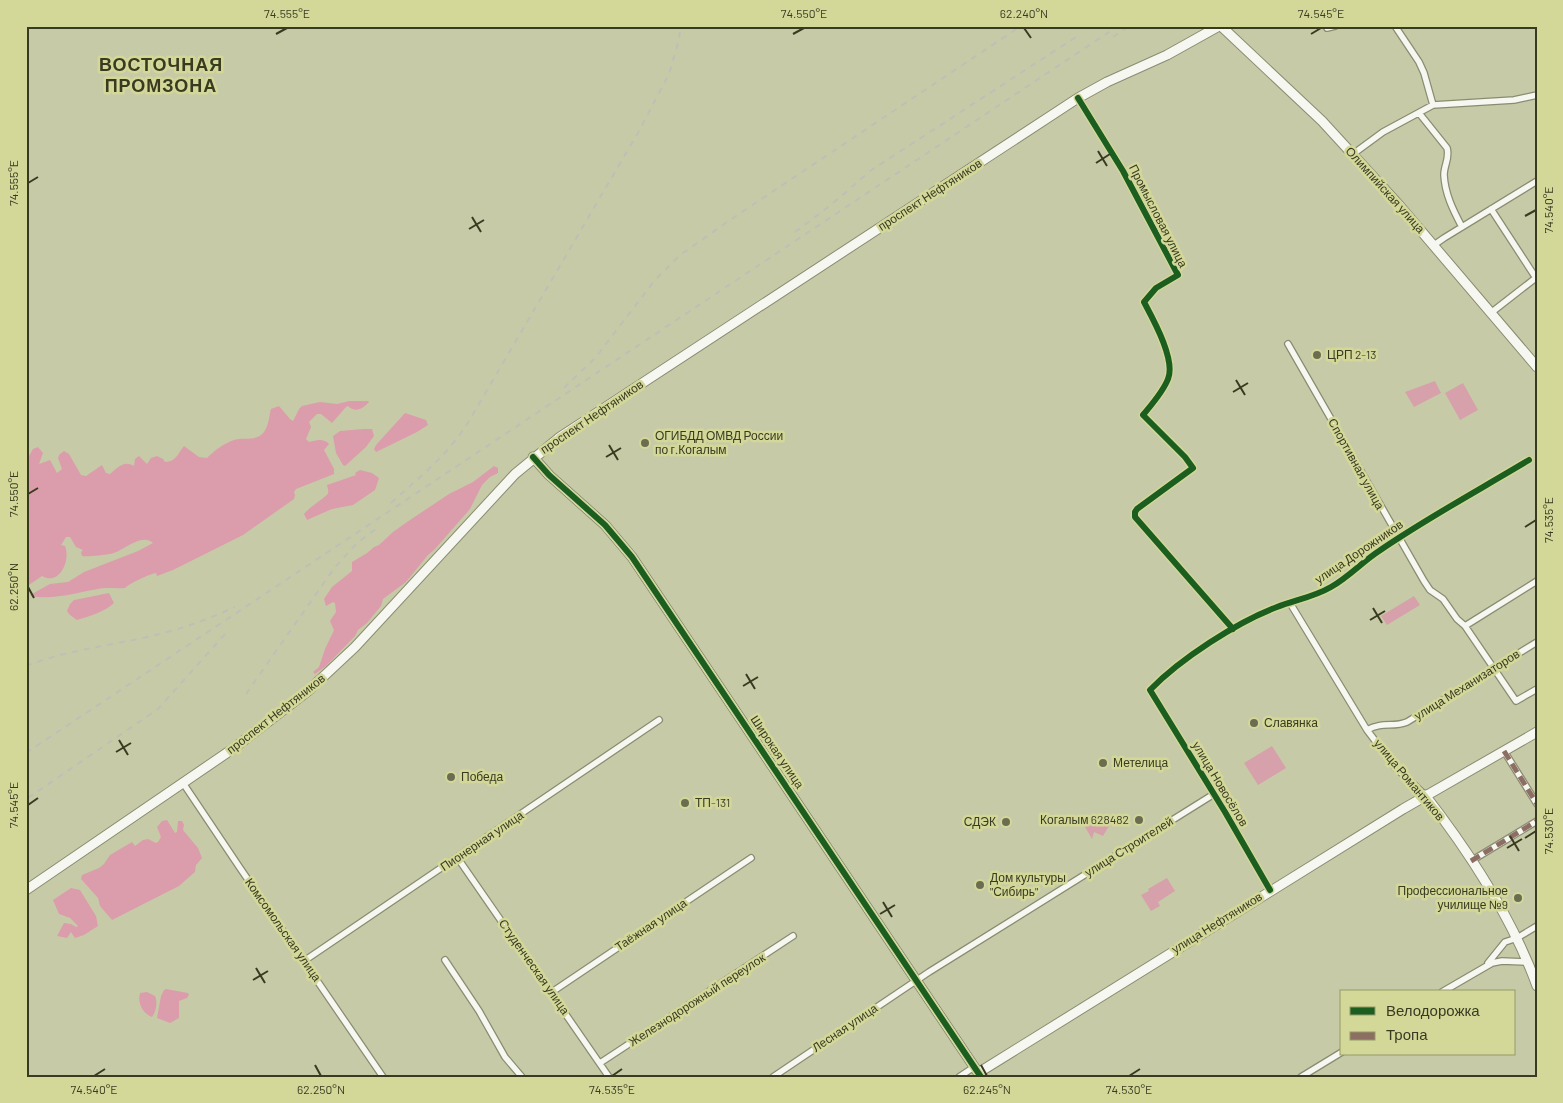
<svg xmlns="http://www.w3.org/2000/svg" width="1563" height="1103" font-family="Barlow,sans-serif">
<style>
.green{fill:#d6a1aa}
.forest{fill:#db9dab}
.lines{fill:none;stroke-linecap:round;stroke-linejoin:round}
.street-casing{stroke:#8a8c71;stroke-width:8}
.secondary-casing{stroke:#8a8c71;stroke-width:11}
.street{stroke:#f7f7f2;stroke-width:5.5}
.secondary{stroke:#f7f7f2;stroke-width:9}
.rail{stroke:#bec0b6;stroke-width:2;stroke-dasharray:6 6;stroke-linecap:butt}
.quiet{stroke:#8d6e63;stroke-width:5;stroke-dasharray:10 5;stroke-linecap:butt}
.cycleway-casing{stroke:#d3d899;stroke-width:9}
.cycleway{stroke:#1b5e20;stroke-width:6}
.ticks{fill:none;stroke:#393b21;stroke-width:2}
.poi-dot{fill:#6b6d50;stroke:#d3d899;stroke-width:2}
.labels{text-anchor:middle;stroke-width:5;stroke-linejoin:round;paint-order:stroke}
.street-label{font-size:12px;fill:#393b21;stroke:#d3d899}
.poi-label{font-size:12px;fill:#393b21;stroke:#d3d899;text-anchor:start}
.district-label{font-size:18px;font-weight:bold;letter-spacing:1px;fill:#393b21;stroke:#d3d899}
.neatline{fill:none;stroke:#393b21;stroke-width:2}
.ticks-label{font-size:12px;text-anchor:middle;fill:#393b21}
</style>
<rect width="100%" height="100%" fill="#c7caa7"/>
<path class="green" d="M1435 381 1441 393 1414 407 1405 392Z
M1463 383 1478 410 1460 420 1445 393Z
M1414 596 1420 605 1387 625 1381 616Z
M1272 746 1286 768 1258 785 1244 763Z
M1094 815H1103L1112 821 1103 836 1094 832 1092 839 1084 825Z
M1167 878 1175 891 1158 902 1160 906 1151 911 1141 895 1149 891 1148 889Z"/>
<path class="forest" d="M349 401H368L369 402C363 409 355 413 348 406L346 407 332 423 321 414H317L309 422 311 427 306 439 309 442C316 440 324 438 329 444L324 450 334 469V474L296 489 294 492 295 495 294 499 243 535 173 570 157 576 156 573C149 574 129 584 125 588 115 589 107 587 98 589 75 593 54 600 31 596L30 595 50 584 68 582 84 572 138 551 153 543C141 532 123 552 110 554 103 555 88 557 82 556L81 552 83 550 76 547 70 537H66L61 545 65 546C71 561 59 586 42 576L26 587V456H29L33 449 38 447 43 453 39 464 50 460 57 473 62 469 58 458 59 455 64 451 69 454 81 475 86 476 102 465 106 473 110 474C118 467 124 460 134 466L135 459 139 456 147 464 151 458 157 456 163 459 165 462C176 462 178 453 184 446L199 457 207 458C215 450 223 444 234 440 245 437 256 442 264 432 269 425 269 416 271 409L279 406 290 419 293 421 299 409 302 406 320 402 337 404Z
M405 413 426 420 428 425 417 432 376 452 374 449 376 445Z
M363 429H372L374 436 366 447 345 466 343 465 336 453 333 436 340 431Z
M494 466 498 468V473L490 477 482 485 470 509 435 549 428 555 406 582 383 599 381 606 367 623 358 630 355 636 326 666 315 674 313 672 319 667 325 649 334 630 330 621 336 612 335 603 333 602 326 606 324 599 332 587 352 571V562L367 553 374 547 379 545 393 532 407 522 449 494 473 482Z
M360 470 372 473 379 478 375 490 353 505 332 509 307 520 304 514C308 508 328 496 328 493 329 490 327 487 327 485L356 475 355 473Z
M109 593 114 603C104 612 90 616 77 620L70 615 67 611 70 604 74 600Z
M167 820 175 833 177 832 178 821H182L184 825 183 830 198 848 202 858 196 865 195 872 179 886 112 920 100 906 98 898 81 879 82 875 99 868 104 864 110 855 132 842 135 846 143 840 148 839 156 843 158 842 161 837 157 827 162 821Z
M71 888 80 890 96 916 98 926 84 935 75 938 71 932 67 938 57 936 64 923 71 924 76 927 78 926 70 918 59 914 53 900Z
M166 989 188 993 189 995 187 998 179 1001V1018L170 1023 157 1018 161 996 164 990Z
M147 992 155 996C158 1003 156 1011 152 1017 143 1014 137 1003 140 993Z"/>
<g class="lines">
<g class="street-casing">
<path id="street" d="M1395 26 1419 62 1424 73 1433 105
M1327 28 1335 26
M1078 98 1123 171 1178 275 1156 288 1144 302C1153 319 1176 360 1168 379 1163 392 1152 404 1143 415L1185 457 1193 468 1137 509 1135 512V517L1233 629
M1419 113 1447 148C1450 158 1444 165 1444 175 1445 194 1453 210 1462 227
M1353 154 1383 132 1433 105 1514 100 1537 95
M1491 209 1536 278
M1434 245 1444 238 1537 181
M1492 312 1537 277
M1288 344 1424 581 1430 590 1443 599 1457 619 1465 626 1516 701 1537 689
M1290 603 1367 730 1395 767 1425 795
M1465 626 1537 581
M1367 730C1383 721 1393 728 1407 722L1537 642
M1504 751 1537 804
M183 783 240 868 383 1077
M457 857 609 1077
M1471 861 1537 821
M1270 890 1225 812 1150 690C1180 659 1237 622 1277 607 1295 600 1314 597 1331 587 1349 577 1362 562 1379 551 1427 518 1479 490 1529 460
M445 960 479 1011 505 1057 522 1077
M304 961 659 720
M1488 963 1505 942 1517 938 1537 926
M552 992 751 858
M1442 992 1492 963 1502 961 1528 962
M600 1063 793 936
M773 1077 929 972 1214 794
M959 1077 974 1067
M1301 1077 1342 1052"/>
</g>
<g class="secondary-casing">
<path id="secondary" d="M1221 26 1322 121 1399 205 1537 367
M533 457 549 475 605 525 632 557 981 1077
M1425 795C1470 853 1512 917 1537 986
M26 890 234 748 308 691 355 647 515 474 560 437 1078 98 1107 82 1167 55 1219 26
M978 1073 1403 809 1537 732"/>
</g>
<use href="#street" class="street"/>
<use href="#secondary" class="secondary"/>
<path class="rail" d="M1113 37 1130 26
M795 232 831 205 870 171 1079 35
M564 388 596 357 655 280 679 256 730 220 1021 26
M391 503C421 476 447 456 469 421L639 131 669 74 678 43 681 26
M26 666C72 648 120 645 167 632 190 626 213 617 235 607
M246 694 335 567 357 543 377 528
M26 753 1118 26
M28 798 158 709 225 634"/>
<path class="quiet" d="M1504 751 1537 804
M1471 861 1537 821"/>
<g class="cycleway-casing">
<path id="cycleway" d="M1078 98 1123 171 1178 275 1156 288 1144 302C1153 319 1176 360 1168 379 1163 392 1152 404 1143 415L1185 457 1193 468 1137 509 1135 512V517L1233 629
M533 457 549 475 605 525 632 557 981 1077
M1270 890 1225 812 1150 690C1180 659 1237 622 1277 607 1295 600 1314 597 1331 587 1349 577 1362 562 1379 551 1427 518 1479 490 1529 460"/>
</g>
<use href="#cycleway" class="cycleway"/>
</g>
<path class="ticks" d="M1024 28 1031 38M276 34 287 28M793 34 804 28M1311 34 1321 28M1098 151 1107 166M1096 163 1110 154M28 183 38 177M1525 216 1536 210M472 217 481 232M469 229 484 220M1236 380 1245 395M1233 392 1248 383M609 445 618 460M606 457 621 448M28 494 38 488M1525 527 1536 520M28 587 34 598M1373 608 1382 623M1370 620 1385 611M746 674 755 689M743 686 758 677M119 740 128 755M116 752 131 743M28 805 38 798M1510 836 1519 851M1525 838 1536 831M1507 848 1522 839M883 902 892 917M880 914 895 905M256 968 265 983M253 980 268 971M315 1065 321 1076M981 1065 987 1076M94 1076 105 1069M612 1076 622 1069M1129 1076 1140 1069"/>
<g class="poi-dot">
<circle cx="1317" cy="355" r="5"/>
<circle cx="645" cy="443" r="5"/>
<circle cx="1254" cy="723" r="5"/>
<circle cx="1103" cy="763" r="5"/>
<circle cx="451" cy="777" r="5"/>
<circle cx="685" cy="803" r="5"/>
<circle cx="1139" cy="820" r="5"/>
<circle cx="1006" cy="822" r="5"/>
<circle cx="980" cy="885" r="5"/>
<circle cx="1518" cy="898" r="5"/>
</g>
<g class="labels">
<g class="street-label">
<text transform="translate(1385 190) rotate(48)" y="4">Олимпийская улица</text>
<text transform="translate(930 195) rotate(-33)" y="4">проспект Нефтяников</text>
<text transform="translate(1158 216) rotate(63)" y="4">Промысловая улица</text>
<text transform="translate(592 417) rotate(-34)" y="4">проспект Нефтяников</text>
<text transform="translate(1356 464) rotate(61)" y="4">Спортивная улица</text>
<text transform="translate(1359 552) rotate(-34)" y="4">улица Дорожников</text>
<text transform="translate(1467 685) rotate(-32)" y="4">улица Механизаторов</text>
<text transform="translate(276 714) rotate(-38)" y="4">проспект Нефтяников</text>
<text transform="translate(777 752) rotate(56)" y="4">Широкая улица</text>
<text transform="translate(1409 780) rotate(50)" y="4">улица Романтиков</text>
<text transform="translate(1220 784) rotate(59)" y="4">улица Новосёлов</text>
<text transform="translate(482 841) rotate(-34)" y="4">Пионерная улица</text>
<text transform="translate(1129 847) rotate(-32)" y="4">улица Строителей</text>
<text transform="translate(1217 923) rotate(-32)" y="4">улица Нефтяников</text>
<text transform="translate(651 925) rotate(-34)" y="4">Таёжная улица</text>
<text transform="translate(283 930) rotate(55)" y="4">Комсомольская улица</text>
<text transform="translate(534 967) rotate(55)" y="4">Студенческая улица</text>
<text transform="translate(697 1000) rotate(-33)" y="4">Железнодорожный переулок</text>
<text transform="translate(845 1028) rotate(-34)" y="4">Лесная улица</text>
</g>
<g class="poi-label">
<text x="1327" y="359">ЦРП 2-13</text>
<text x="655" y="440">ОГИБДД ОМВД России<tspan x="655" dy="14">по г.Когалым</tspan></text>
<text x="1264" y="727">Славянка</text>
<text x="1113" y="767">Метелица</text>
<text x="461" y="781">Победа</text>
<text x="695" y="807">ТП-131</text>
<text x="1129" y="824" text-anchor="end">Когалым 628482</text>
<text x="996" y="826" text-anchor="end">СДЭК</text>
<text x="990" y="882">Дом культуры<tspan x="990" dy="14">"Сибирь"</tspan></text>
<text x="1508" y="895" text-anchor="end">Профессиональное<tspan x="1508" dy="14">училище №9</tspan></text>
</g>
<g class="district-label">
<text x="161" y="71">ВОСТОЧНАЯ<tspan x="161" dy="21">ПРОМЗОНА</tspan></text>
</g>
</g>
<rect width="1563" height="1103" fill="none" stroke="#d3d899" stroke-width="55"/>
<rect x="1340" y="990" width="175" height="65" fill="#d3d899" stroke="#959969"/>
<rect x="1350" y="1007" width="25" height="8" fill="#1b5e20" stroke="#959969"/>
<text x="1386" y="1016" font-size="15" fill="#393b21">Велодорожка</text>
<rect x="1350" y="1032" width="25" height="8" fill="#8d6e63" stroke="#959969"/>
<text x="1386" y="1040" font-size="15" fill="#393b21">Тропа</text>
<rect x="28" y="28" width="1508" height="1048" class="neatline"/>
<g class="ticks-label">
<text x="287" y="18">74.555°E</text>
<text x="804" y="18">74.550°E</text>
<text x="1024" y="18">62.240°N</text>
<text x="1321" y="18">74.545°E</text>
<text transform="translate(14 183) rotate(-90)" y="4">74.555°E</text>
<text transform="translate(1549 210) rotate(-90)" y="4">74.540°E</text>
<text transform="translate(14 494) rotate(-90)" y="4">74.550°E</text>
<text transform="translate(1549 520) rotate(-90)" y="4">74.535°E</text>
<text transform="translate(14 587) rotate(-90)" y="4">62.250°N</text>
<text transform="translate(14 805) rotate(-90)" y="4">74.545°E</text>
<text transform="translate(1549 831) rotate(-90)" y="4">74.530°E</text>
<text x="94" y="1094">74.540°E</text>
<text x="321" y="1094">62.250°N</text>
<text x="612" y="1094">74.535°E</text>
<text x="987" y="1094">62.245°N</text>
<text x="1129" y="1094">74.530°E</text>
</g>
</svg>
